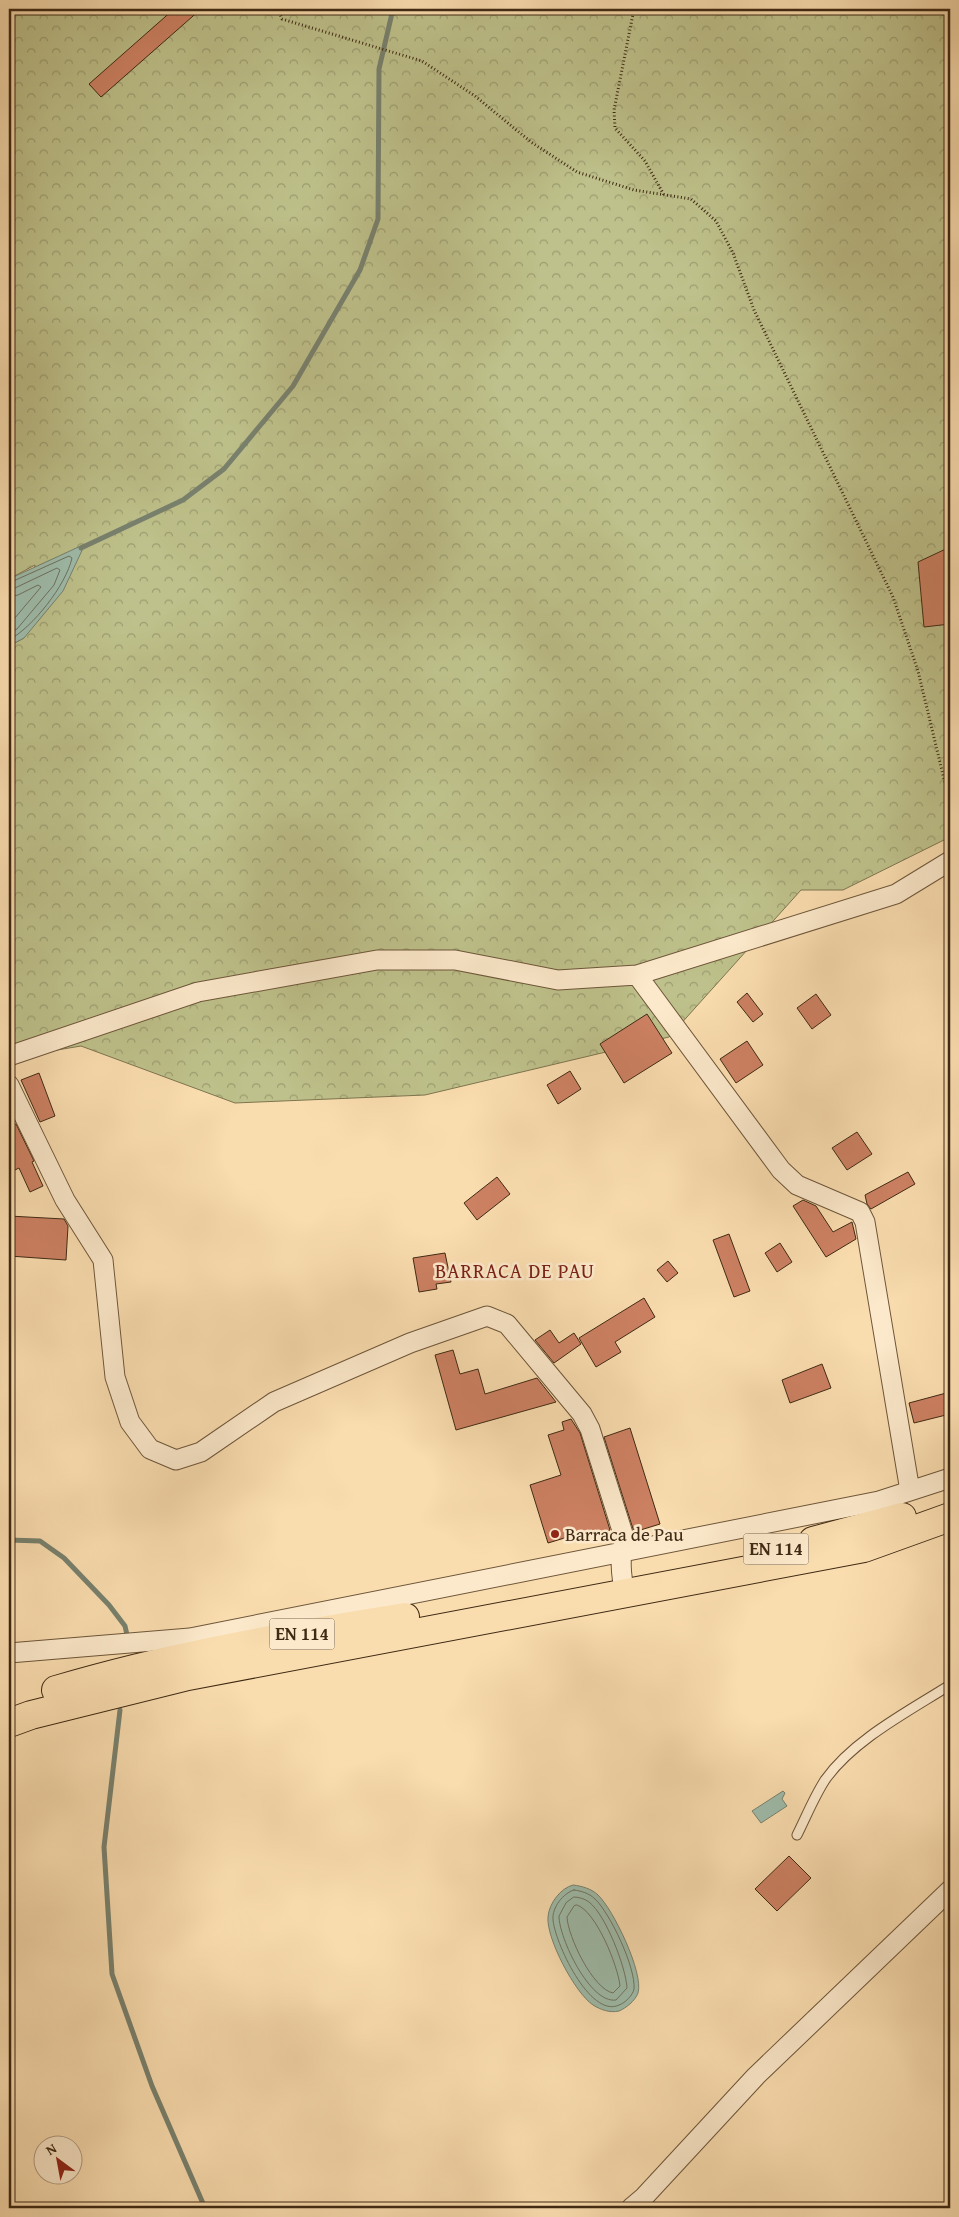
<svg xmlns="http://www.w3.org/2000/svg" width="959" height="2217" font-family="'Gentium Book Plus',serif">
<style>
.forest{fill:url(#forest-crowns);stroke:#7e754f}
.water{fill:#9ebcab;stroke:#78816e}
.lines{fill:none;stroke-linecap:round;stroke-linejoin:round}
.shore{stroke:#6e725f;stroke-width:1}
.stream{stroke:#78816e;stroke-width:5}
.building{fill:#cd8163;stroke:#3f2913}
.service-casing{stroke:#6e563a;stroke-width:11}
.minor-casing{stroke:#6e563a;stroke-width:21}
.primary-casing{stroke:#3f2913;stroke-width:30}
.path{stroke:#3f2913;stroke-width:3;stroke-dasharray:1 2.5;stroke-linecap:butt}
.service{stroke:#fce9cb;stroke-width:9}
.minor{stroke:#fce9cb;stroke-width:19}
.primary{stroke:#faddaf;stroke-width:28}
.poi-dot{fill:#8f2418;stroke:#fce9cb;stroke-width:2}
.labels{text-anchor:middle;stroke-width:5;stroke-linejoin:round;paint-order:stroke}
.shield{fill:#fce9cb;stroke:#78634a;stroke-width:1}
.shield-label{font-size:18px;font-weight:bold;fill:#3f2913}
.poi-label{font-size:19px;fill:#3f2913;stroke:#fce9cb;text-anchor:start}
.neighbourhood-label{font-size:20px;letter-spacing:1px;fill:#7a1f14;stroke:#fce9cb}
</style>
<defs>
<pattern id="forest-crowns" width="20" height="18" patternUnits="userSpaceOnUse" patternTransform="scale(1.25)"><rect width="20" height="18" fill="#bec18b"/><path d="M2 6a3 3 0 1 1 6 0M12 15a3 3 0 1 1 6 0" fill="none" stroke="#9c9d70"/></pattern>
</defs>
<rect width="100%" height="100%" fill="#faddaf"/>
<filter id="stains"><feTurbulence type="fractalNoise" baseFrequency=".004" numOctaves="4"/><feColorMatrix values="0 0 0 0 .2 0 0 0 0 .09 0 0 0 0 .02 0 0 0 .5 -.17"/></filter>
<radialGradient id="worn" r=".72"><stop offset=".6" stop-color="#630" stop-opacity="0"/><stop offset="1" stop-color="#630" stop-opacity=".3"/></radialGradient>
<path class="forest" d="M9 9H950V837L843 890H801L669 1037 425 1095 235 1103 81 1046 9 1058V646L24 638 35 565 9 579Z"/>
<path class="water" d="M85 544 63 591 24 638 9 646V579Z
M783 1791 785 1793 782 1799 787 1806 761 1823 752 1811Z
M573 1885C582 1886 592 1889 598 1895 613 1909 644 1973 638 1993 635 2001 626 2008 619 2011 610 2013 601 2010 593 2005 575 1993 546 1938 548 1917 549 1903 561 1888 573 1885Z"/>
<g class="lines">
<path class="shore" d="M9 583 69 556 72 558C66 585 33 627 9 640
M9 589 15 588 57 568 60 570 54 585 17 629 9 633
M9 597 18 595 38 585 41 587 9 625
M574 1890C581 1891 589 1893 595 1899 610 1913 636 1968 634 1989 633 1995 625 2003 619 2005 590 2019 554 1941 553 1919 552 1908 563 1893 574 1890Z
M574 1897C579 1897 585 1899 589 1902 606 1915 626 1968 627 1988L616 2000C590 2004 559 1938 559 1916L566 1903Z
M577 1905C596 1911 618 1966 620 1986L613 1993C593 1989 568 1937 567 1917L574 1906Z"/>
<path class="stream" d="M81 548 183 500 224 469 293 386 360 270 378 219 379 69 393 9
M9 1540 40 1541 64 1558 109 1605 125 1626 127 1635
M120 1710 104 1847 112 1974 152 2086 205 2208"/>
</g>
<path class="building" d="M174 9H201L101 97 89 84Z
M950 547V624L924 627 918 562Z
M747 993 763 1014 753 1022 737 1002Z
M816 994 831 1015 812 1029 797 1008Z
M647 1014 672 1053 624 1083 600 1044Z
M747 1041 763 1065 736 1083 720 1059Z
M570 1071 581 1089 558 1104 547 1085Z
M39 1073 55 1116 40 1122 21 1080Z
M16 1124 34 1161 32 1162 43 1186 30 1192 19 1168 9 1173V1127Z
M857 1132 872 1154 847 1170 832 1148Z
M908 1172 915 1184 871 1209 867 1204 865 1195Z
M497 1177 510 1194 477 1220 464 1203Z
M803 1200 816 1206 833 1232 852 1222 856 1239 826 1257 793 1206Z
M9 1216 64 1219 68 1226 66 1260 9 1256Z
M729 1234 750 1291 734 1297 713 1240Z
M780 1243 792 1262 777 1272 765 1253Z
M445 1253 451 1282 436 1284 437 1289 419 1292 413 1258Z
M668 1261 678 1273 667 1282 657 1270Z
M644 1298 655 1317 615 1342 621 1352 596 1367 579 1338Z
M550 1330 559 1343 574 1333 581 1344 554 1363 535 1340Z
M453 1350 460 1374 478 1369 485 1394 537 1378 556 1402 456 1430 435 1355Z
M822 1364 831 1388 790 1403 782 1380Z
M950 1392V1414L914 1423 909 1403Z
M571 1419 580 1433 610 1530 592 1536 591 1530 548 1543 530 1485 561 1475 548 1435 564 1430 562 1422Z
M630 1428 660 1524 634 1532 604 1437Z
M789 1856 811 1878 777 1911 755 1889Z"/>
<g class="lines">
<g class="service-casing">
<path id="service" d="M797 1835C806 1817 814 1797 825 1780 853 1740 909 1711 950 1685"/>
</g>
<g class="minor-casing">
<path id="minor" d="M637 975 781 1170 797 1185 860 1212 865 1222 910 1491
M9 1056 198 992 377 960H455L558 980 637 975 896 894 950 861
M9 1085 65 1200 103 1260 115 1377 130 1422 150 1449 176 1460 201 1452 274 1402 410 1343 487 1316 507 1324 582 1414 590 1429 625 1540C619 1558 621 1575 625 1594
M9 1653 190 1638 879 1501 950 1478
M631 2208 644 2197 756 2076 950 1890"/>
</g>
<g class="primary-casing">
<path id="primary" d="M813 1541 902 1517
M56 1690C170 1656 287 1636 405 1617
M9 1723 31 1715 188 1676 864 1548 950 1517"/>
</g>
<path class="path" d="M278 9 282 19 422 61 475 96 531 142 577 172 634 190 691 199 716 221 733 253 754 310 893 597 918 671 950 804
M634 9 614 110 615 128 645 161 664 195"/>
<use href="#service" class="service"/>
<use href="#minor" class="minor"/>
<use href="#primary" class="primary"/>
</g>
<circle class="poi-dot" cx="555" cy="1534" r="5"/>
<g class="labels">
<g class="shield">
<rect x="743.5" y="1533.5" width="65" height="31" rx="4"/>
<rect x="269.5" y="1618.5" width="65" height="31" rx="4"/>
</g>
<g class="shield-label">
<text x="776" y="1555">EN 114</text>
<text x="302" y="1640">EN 114</text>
</g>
<g class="poi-label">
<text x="565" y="1541">Barraca de Pau</text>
</g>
<g class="neighbourhood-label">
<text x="515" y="1278">BARRACA DE PAU</text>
</g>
</g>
<rect width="959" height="2217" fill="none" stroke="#faddaf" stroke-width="30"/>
<rect x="10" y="10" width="939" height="2197" fill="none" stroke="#3f2913" stroke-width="2.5"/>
<rect x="15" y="15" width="929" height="2187" fill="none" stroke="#3f2913"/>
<g transform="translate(58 2160) rotate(328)"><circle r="24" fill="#fce9cb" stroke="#b09c81"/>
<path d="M0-4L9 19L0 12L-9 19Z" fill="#8f2418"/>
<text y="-8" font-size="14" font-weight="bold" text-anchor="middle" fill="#3f2913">N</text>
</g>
<rect width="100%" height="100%" filter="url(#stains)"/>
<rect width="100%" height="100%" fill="url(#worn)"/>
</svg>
